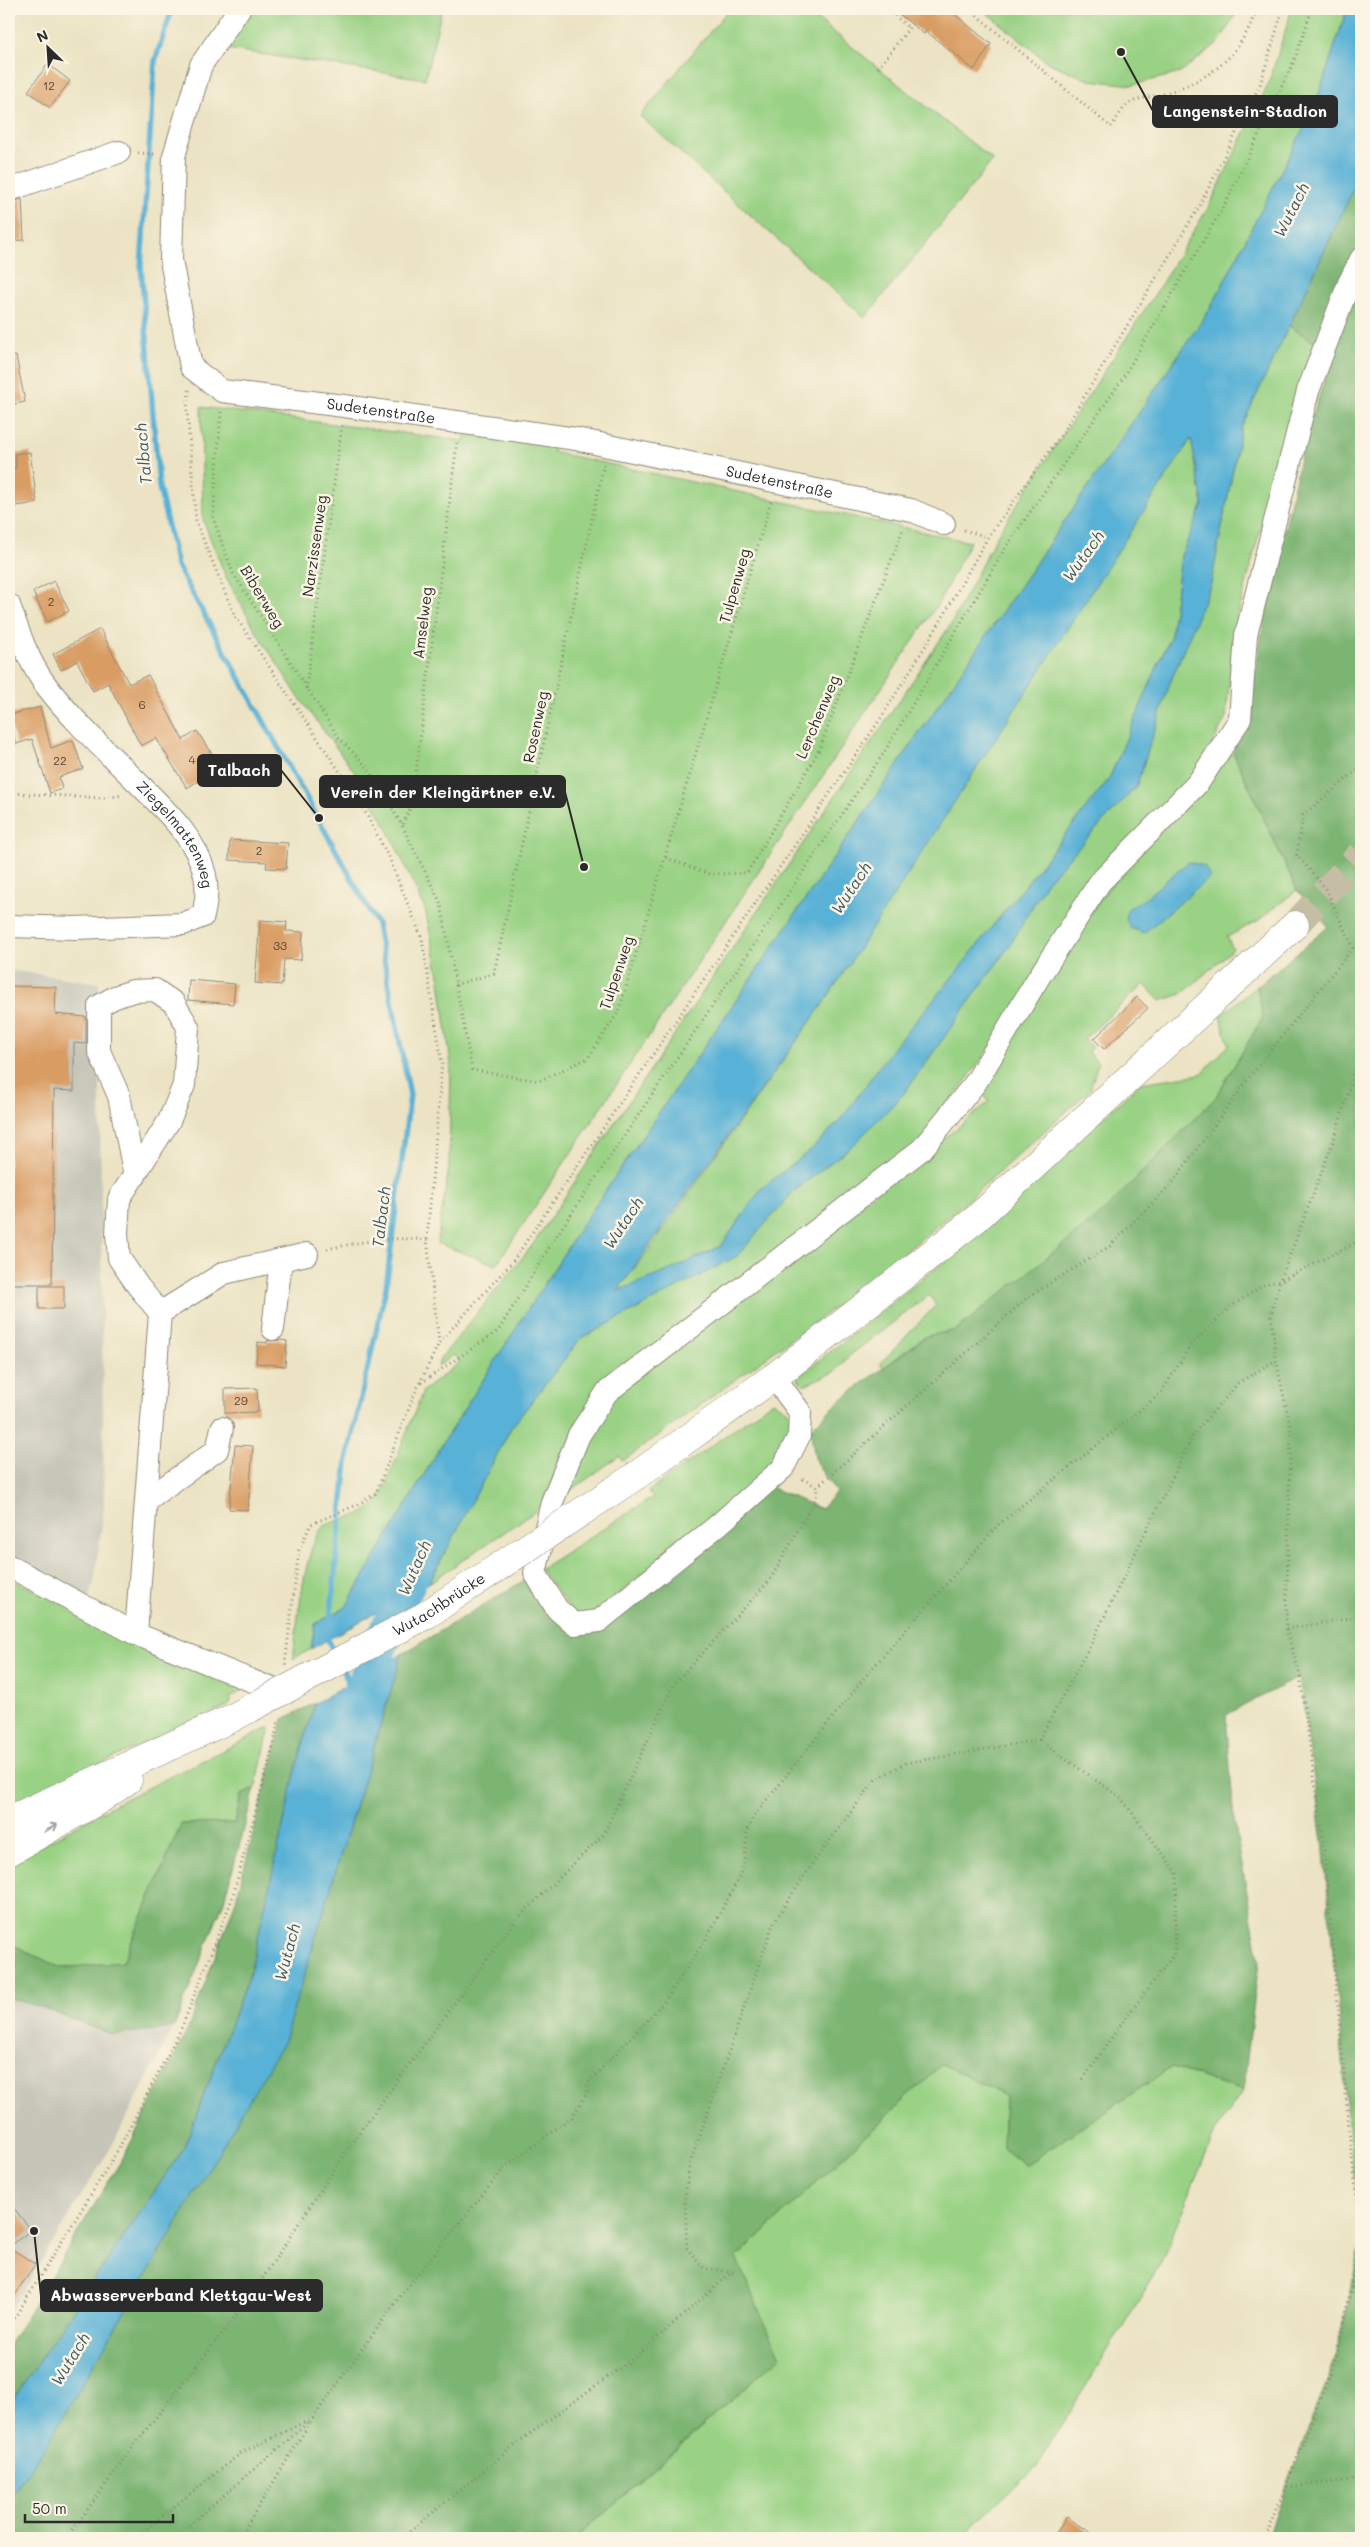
<svg xmlns="http://www.w3.org/2000/svg" width="1370" height="2547" font-family="Mali,sans-serif">
<style>
.industrial{fill:#c5c5b8}
.green{fill:#9ad285;stroke:#627e58}
.forest{fill:#7bb472;stroke:#53704e}
.water{fill:#59b1d6;stroke:#426e80;fill-rule:evenodd}
.lines{fill:none;stroke-linecap:round;stroke-linejoin:round}
.stream{stroke:#59b1d6;stroke-width:5.5}
.river{stroke:#59b1d6;stroke-width:35}
.building{fill:#d99c63}
.highway-tunnel{stroke:#c5bea5;stroke-width:28;stroke-dasharray:28 14;stroke-linecap:butt}
.minor-casing{stroke:#8b8777;stroke-width:24}
.highway-casing{stroke:#8b8777;stroke-width:29}
.path{stroke:#8b8777;stroke-width:3;stroke-dasharray:1 4;stroke-linecap:butt}
.minor{stroke:#fff;stroke-width:22}
.highway{stroke:#fff;stroke-width:28}
.highway-bridge-casing{stroke:#8b8777;stroke-width:29;stroke-linecap:butt}
.highway-bridge{stroke:#fff;stroke-width:28}
.oneway{stroke:#a0a0a0}
.labels{text-anchor:middle;stroke-width:5;stroke-linejoin:round;paint-order:stroke}
.number-label{font-size:12px;fill:#564739}
.street-label{font-size:15px;fill:#2b2b2b;stroke:#fcf5e5}
.water-label{font-size:16px;font-style:italic;fill:#3b5a67;stroke:#fcf5e5}
.leader{fill:none;stroke:#2b2b2b;stroke-width:2}
.callout-dot{fill:#2b2b2b;stroke:#fcf5e5;stroke-width:2}
.callout{fill:#2b2b2b;stroke:#2b2b2b;stroke-width:2}
.callout-label{font-size:16px;text-anchor:middle;font-weight:bold;fill:#fff}
</style>
<rect width="100%" height="100%" fill="#fcf5e5"/>
<filter id="ink" filterUnits="userSpaceOnUse"><feTurbulence type="fractalNoise" baseFrequency=".02" numOctaves="2"/><feDisplacementMap in="SourceGraphic" scale="10" xChannelSelector="R" yChannelSelector="G"/><feConvolveMatrix kernelMatrix="1 2 1 2 8 2 1 2 1" color-interpolation-filters="sRGB"/></filter>
<filter id="wash" filterUnits="userSpaceOnUse"><feTurbulence type="fractalNoise" baseFrequency=".0096" numOctaves="4" result="noise"/><feDisplacementMap in="SourceGraphic" scale="20" xChannelSelector="R" yChannelSelector="G"/><feGaussianBlur stdDeviation="1.12" result="paint"/><feColorMatrix in="noise" values="0 0 0 0 0 0 0 0 0 0 0 0 0 0 0 0 0 1.4 0 .05"/><feComposite in="paint" operator="in"/></filter>
<g filter="url(#wash)">
<rect width="100%" height="100%" fill="#ebe3c3"/>
<path class="industrial" d="M9 970 99 983 104 1508 94 1583 88 1600 9 1559Z
M9 1999 44 2008 113 2035 174 2027 110 2149 9 2313Z"/>
<path class="green" d="M247 9H442L425 79 220 48Z
M729 9H805L993 160 865 318 640 116Z
M982 9H1239L1219 42 1180 73 1132 85 1089 80 1047 62Z
M1292 9H1347L1315 106 1210 309 582 1225 442 1444 346 1607 315 1624 311 1649 293 1659C296 1634 305 1537 325 1526 349 1513 362 1522 381 1497L423 1391 460 1362 454 1355 438 1366 440 1359 531 1247 951 624 996 537 1155 294 1208 208 1268 85Z
M1289 326 1314 342 1286 429 1234 631 1226 717 1195 777 1174 801 918 1145 599 1388 540 1508 429 1583 511 1428 580 1339 737 1256 793 1192 853 1145 902 1096 1010 945 1047 881 1136 787 1170 683 1211 583 1241 428Z
M201 407 464 441 466 426 554 438 553 452 970 542 939 602 496 1265 437 1243 449 1167 451 1065 440 980 425 909 386 825 355 773 298 696 256 631 226 577 203 520Z
M1191 438 1203 504 1181 556 1171 635 1109 779 841 1119 812 1149 761 1189 721 1246 668 1271 616 1292 651 1247 825 1001Z
M1233 752 1297 890 1259 920 1227 937 1233 949 1182 994 1160 1001 1144 984 1084 1039 1092 1047 1088 1052 1098 1063 1090 1090 962 1205 859 1290 623 1461 619 1456 562 1497 579 1454 613 1396 929 1151 989 1102 983 1093 964 1107 1104 885 1195 795Z
M1257 986 1263 1017 1216 1097 1100 1216 956 1331 926 1336 883 1368 880 1364 936 1305 929 1295 849 1356 835 1372 804 1385 797 1378 985 1229 1140 1083 1201 1074 1229 1045 1220 1016Z
M773 1401 788 1411 791 1422 789 1446 747 1490 595 1613 575 1615 540 1569 653 1497 649 1491Z
M9 1578 244 1690 231 1697 230 1705 9 1805Z
M270 1727 255 1789 241 1795 235 1823 181 1824 123 1962 61 1968 9 1943V1864L111 1806Z
M942 2064 1005 2096 1003 2148 1025 2165 1172 2067 1243 2091 1216 2130 1158 2269 1037 2465 961 2538H576L780 2357 736 2258Z"/>
<path class="forest" d="M1361 173V2229L1351 2151 1323 1841 1299 1677 1226 1715 1234 1820 1259 1960 1243 2091 1172 2067 1025 2165 1003 2148 1005 2096 942 2064 736 2258 780 2357 576 2538H9V2498L44 2449 284 2041 402 1654 528 1578 569 1632 770 1487 821 1509 836 1492 816 1463 810 1429 842 1399 926 1336 956 1330 1100 1215 1216 1097 1263 1017 1257 986 1328 927 1297 890 1233 752 1249 715 1261 638 1305 436 1336 347 1314 342 1289 326Z
M315 1703 296 1769 250 1973 184 2148 9 2405V2345L124 2156 188 2029 236 1900 283 1719Z
M255 1789 224 1901 174 2027 113 2035 44 2008 9 1998V1943L61 1968 123 1962 181 1824 235 1823 241 1795Z
M1361 2242V2538H1266L1337 2355Z"/>
<path class="water" d="M1347 9H1361V173L1241 428 1211 583 1170 683 1136 787 1047 881 1010 945 902 1096 853 1145 793 1192 737 1256 580 1339 511 1428 429 1583 311 1649 315 1624 346 1607 442 1444 582 1225 1210 309 1315 106ZM1191 439 1203 504 1181 556 1171 635 1109 779 954 975 892 1049 841 1119 812 1149 761 1189 721 1246 668 1271 617 1291 825 1001Z
M1188 862 1204 866 1210 877 1144 933 1130 928 1125 916 1129 908 1143 900Z
M402 1654 284 2041 44 2449 9 2498V2405L184 2148 250 1973 296 1769 315 1703Z"/>
<g class="lines">
<path class="stream" d="M172 9 155 61 141 267 159 487 177 566 377 924 410 1095 386 1288 347 1460 330 1622
M329 1633 328 1640 336 1655
M342 1668 352 1689"/>
<path class="river" d="M352 1718 357 1699 420 1556"/>
</g>
<g id="blocks">
<path class="building" d="M893 9H948L991 44 974 70 926 31 924 34Z
M48 64 70 81 50 108 28 91Z
M22 199 24 240 9 241V203Z
M16 356 25 402 9 405V357Z
M30 452 37 503 9 507V469L16 468 15 454Z
M54 581 69 611 47 622 33 592Z
M100 629 129 684 148 675 183 740 197 731 220 767 187 788 156 738 141 746 108 683 93 691 77 661 61 670 53 654Z
M40 707 51 748 73 740 83 769 59 777 62 789 50 793 32 739 16 744 9 718V715Z
M230 840 288 843 286 869 266 868 267 862 229 860Z
M260 920 287 922 286 931 303 932 301 960 284 959 282 985 255 983Z
M189 980 235 984 233 1004 188 1000Z
M9 986 56 987 55 1014 86 1017V1044L74 1043V1091L54 1090 52 1284H9Z
M1137 997 1148 1008 1104 1049 1094 1039Z
M39 1286H64V1309H39Z
M280 1340 287 1341 285 1366 256 1363 258 1342 267 1343V1341Z
M257 1388 258 1412 225 1413V1389Z
M235 1445 253 1446 248 1510 229 1509Z
M9 2202 31 2230 9 2247 35 2264 9 2305Z
M1067 2517 1099 2538H1053Z"/>
</g>
</g>
<g filter="url(#ink)">
<use href="#blocks" fill-opacity="0" stroke="#8b8777" stroke-width="1"/>
<g class="lines">
<path class="highway-tunnel" d="M1295 925 1361 854"/>
<g class="minor-casing">
<g id="minor">
<path id="s1" d="M239 9 201 65 174 156 171 260 191 367 222 391 344 406 576 439 911 510 944 524"/>
<path d="M9 190 119 152"/>
<path id="s2" d="M9 605C18 631 28 661 45 684 72 720 107 752 139 784 164 809 197 839 205 875 208 890 206 902 203 916L183 924 75 928 9 926"/>
<path d="M135 1176 119 1096 99 1051V1006L115 997 133 991 155 990 174 1003 188 1027 184 1085 169 1121 119 1199 117 1233 119 1258 138 1286 160 1313"/>
<path d="M273 1329 281 1260"/>
<path d="M774 1377 800 1412 799 1436 783 1468 717 1526 599 1621 574 1624 557 1609 535 1573 552 1502 579 1435 607 1392 922 1149 976 1082 1037 980 1100 882 1198 783 1240 719 1246 635 1308 391 1349 283 1361 259"/>
<path d="M148 1499 217 1450 222 1428"/>
<path d="M9 1566 136 1634 282 1693"/>
<path d="M136 1634 160 1313 224 1273 307 1254"/>
</g>
</g>
<g class="highway-casing">
<path id="highway" d="M637 1475 774 1377 976 1219 1295 925
M9 1820 232 1718
M9 1852 99 1800 128 1780"/>
</g>
<path class="path" d="M887 9 909 28
M969 9 1111 127C1116 120 1123 107 1130 103 1138 98 1151 97 1160 95 1211 79 1238 60 1257 9
M878 68 912 24
M138 153 154 154
M189 390 187 409 196 522 235 616 359 800 390 860 422 939 442 1063 427 1240 439 1343
M221 412 213 518 233 573 339 738 367 767 402 825 441 904 472 1070 539 1081 588 1058 619 1011 771 501
M964 530 988 537
M1361 619 1359 627 1361 668
M306 689 342 425
M9 793 105 798 123 795
M403 824 412 804 457 443
M666 858 709 874 747 873 819 750 903 529
M455 985 494 973 604 464
M1361 1051 1333 1142 1280 1281 1271 1314 1276 1360 1291 1430 1286 1629 1300 1675 1323 1841 1351 2151 1361 2229
M327 1249C360 1242 393 1236 427 1240
M421 1383 498 1331 553 1241 885 751 1006 547 1121 381 1226 202 1294 61 1312 9
M817 1487 1028 1297 1110 1246 1172 1183 1254 1071 1353 948 1326 889 1297 855 1303 815 1361 767
M1286 1629 1361 1616
M285 1665 299 1550 311 1524 357 1505 376 1493 414 1395 439 1343 513 1261 881 718 939 624 988 537 1061 435 1200 205 1260 85 1283 9
M1039 1740 1090 1646 1193 1435 1238 1383 1276 1360
M733 2272 704 2268 687 2248 685 2198 689 2166 773 1924 810 1867 876 1779 906 1763 1039 1740 1121 1798 1177 1873 1174 1954 1116 2031 1081 2082
M9 2327 117 2152 182 2027 232 1899 274 1743 278 1720
M1287 2487 1361 2479
M67 2538 132 2448 249 2299 355 2138 515 1921 603 1835 674 1684 770 1580 816 1498 817 1487 801 1478
M135 2538 241 2453 313 2418 400 2296 506 2166 572 2117 586 2095 588 2083 665 2001 706 1939 738 1880 745 1860 747 1832 754 1816 869 1672 998 1525 1160 1394 1191 1345 1229 1308 1265 1284 1280 1281 1361 1240
M174 2538 309 2422
M239 2538 311 2421
M402 2538 521 2440 638 2355 732 2272
M1266 2538 1337 2355 1361 2242"/>
<use href="#minor" class="minor"/>
<use href="#highway" class="highway"/>
<g class="highway-bridge-casing">
<g id="highway-bridge">
<path id="s3" d="M232 1718 426 1615 637 1475"/>
</g>
</g>
<use href="#highway-bridge" class="highway-bridge"/>
</g>
<defs><path id="oneway-shaft" d="M-6 0H5M1.5-3L5.5 0L1.5 3" fill="none" stroke-width="1.6" stroke-linecap="round" stroke-linejoin="round" transform="scale(1.25)"/></defs>
<use class="oneway" href="#oneway-shaft" transform="translate(51 1828) rotate(-30)"/>
</g>
<g class="labels">
<g class="number-label">
<text x="49" y="90">12</text>
<text x="51" y="606">2</text>
<text x="142" y="709">6</text>
<text x="192" y="764">4</text>
<text x="60" y="765">22</text>
<text x="259" y="855">2</text>
<text x="280" y="950">33</text>
<text x="241" y="1405">29</text>
</g>
<g class="street-label">
<text dy="5" stroke="none"><textPath href="#s1" startOffset="575">Sudetenstraße</textPath></text>
<text dy="5" stroke="none"><textPath href="#s1" startOffset="980">Sudetenstraße</textPath></text>
<text transform="translate(315 546) rotate(-82)" y="5">Narzissenweg</text>
<text transform="translate(735 586) rotate(-74)" y="5">Tulpenweg</text>
<text transform="translate(262 597) rotate(59)" y="5">Biberweg</text>
<text transform="translate(423 623) rotate(-83)" y="5">Amselweg</text>
<text transform="translate(818 717) rotate(-67)" y="5">Lerchenweg</text>
<text transform="translate(536 727) rotate(-78)" y="5">Rosenweg</text>
<text dy="5" stroke="none"><textPath href="#s2" startOffset="288">Ziegelmattenweg</textPath></text>
<text transform="translate(617 973) rotate(-71)" y="5">Tulpenweg</text>
<text dy="5" stroke="none"><textPath href="#s3" startOffset="236">Wutachbrücke</textPath></text>
</g>
<g class="water-label">
<text transform="translate(1291 210) rotate(-63)" y="6">Wutach</text>
<text transform="translate(143 454) rotate(-95)" y="6">Talbach</text>
<text transform="translate(1083 556) rotate(-54)" y="6">Wutach</text>
<text transform="translate(851 888) rotate(-56)" y="6">Wutach</text>
<text transform="translate(381 1217) rotate(-83)" y="6">Talbach</text>
<text transform="translate(623 1223) rotate(-56)" y="6">Wutach</text>
<text transform="translate(414 1568) rotate(-66)" y="6">Wutach</text>
<text transform="translate(287 1952) rotate(-75)" y="6">Wutach</text>
<text transform="translate(70 2359) rotate(-58)" y="6">Wutach</text>
</g>
</g>
<path class="leader" d="M1121 52L1153 111M319 818L281 770M584 867L565 792M34 2231L41 2296"/>
<g class="callout-dot">
<circle cx="1121" cy="52" r="5"/>
<circle cx="319" cy="818" r="5"/>
<circle cx="584" cy="867" r="5"/>
<circle cx="34" cy="2231" r="5"/>
</g>
<g class="callout">
<rect x="1153" y="96" width="184" height="31" rx="5"/>
<rect x="198" y="755" width="83" height="31" rx="5"/>
<rect x="320" y="776" width="245" height="31" rx="5"/>
<rect x="41" y="2280" width="281" height="31" rx="5"/>
</g>
<g class="callout-label">
<text x="1245" y="117">Langenstein-Stadion</text>
<text x="239" y="776">Talbach</text>
<text x="443" y="798">Verein der Kleingärtner e.V.</text>
<text x="181" y="2301">Abwasserverband Klettgau-West</text>
</g>
<rect width="1370" height="2547" fill="none" stroke="#fcf5e5" stroke-width="30"/>
<g transform="translate(48 48) rotate(335)" stroke="#fcf5e5" stroke-width="4" paint-order="stroke">
<path d="M0-4L9 19L0 12L-9 19Z" fill="#2b2b2b"/>
<text y="-8" font-size="14" font-weight="bold" text-anchor="middle" fill="#2b2b2b">N</text>
</g>
<path d="M25 2514v8h148v-8" fill="none" stroke="#2b2b2b" stroke-width="2.5"/>
<text x="32" y="2514" font-size="15" fill="#2b2b2b" stroke="#fcf5e5" stroke-width="4" paint-order="stroke">50 m</text>
</svg>
